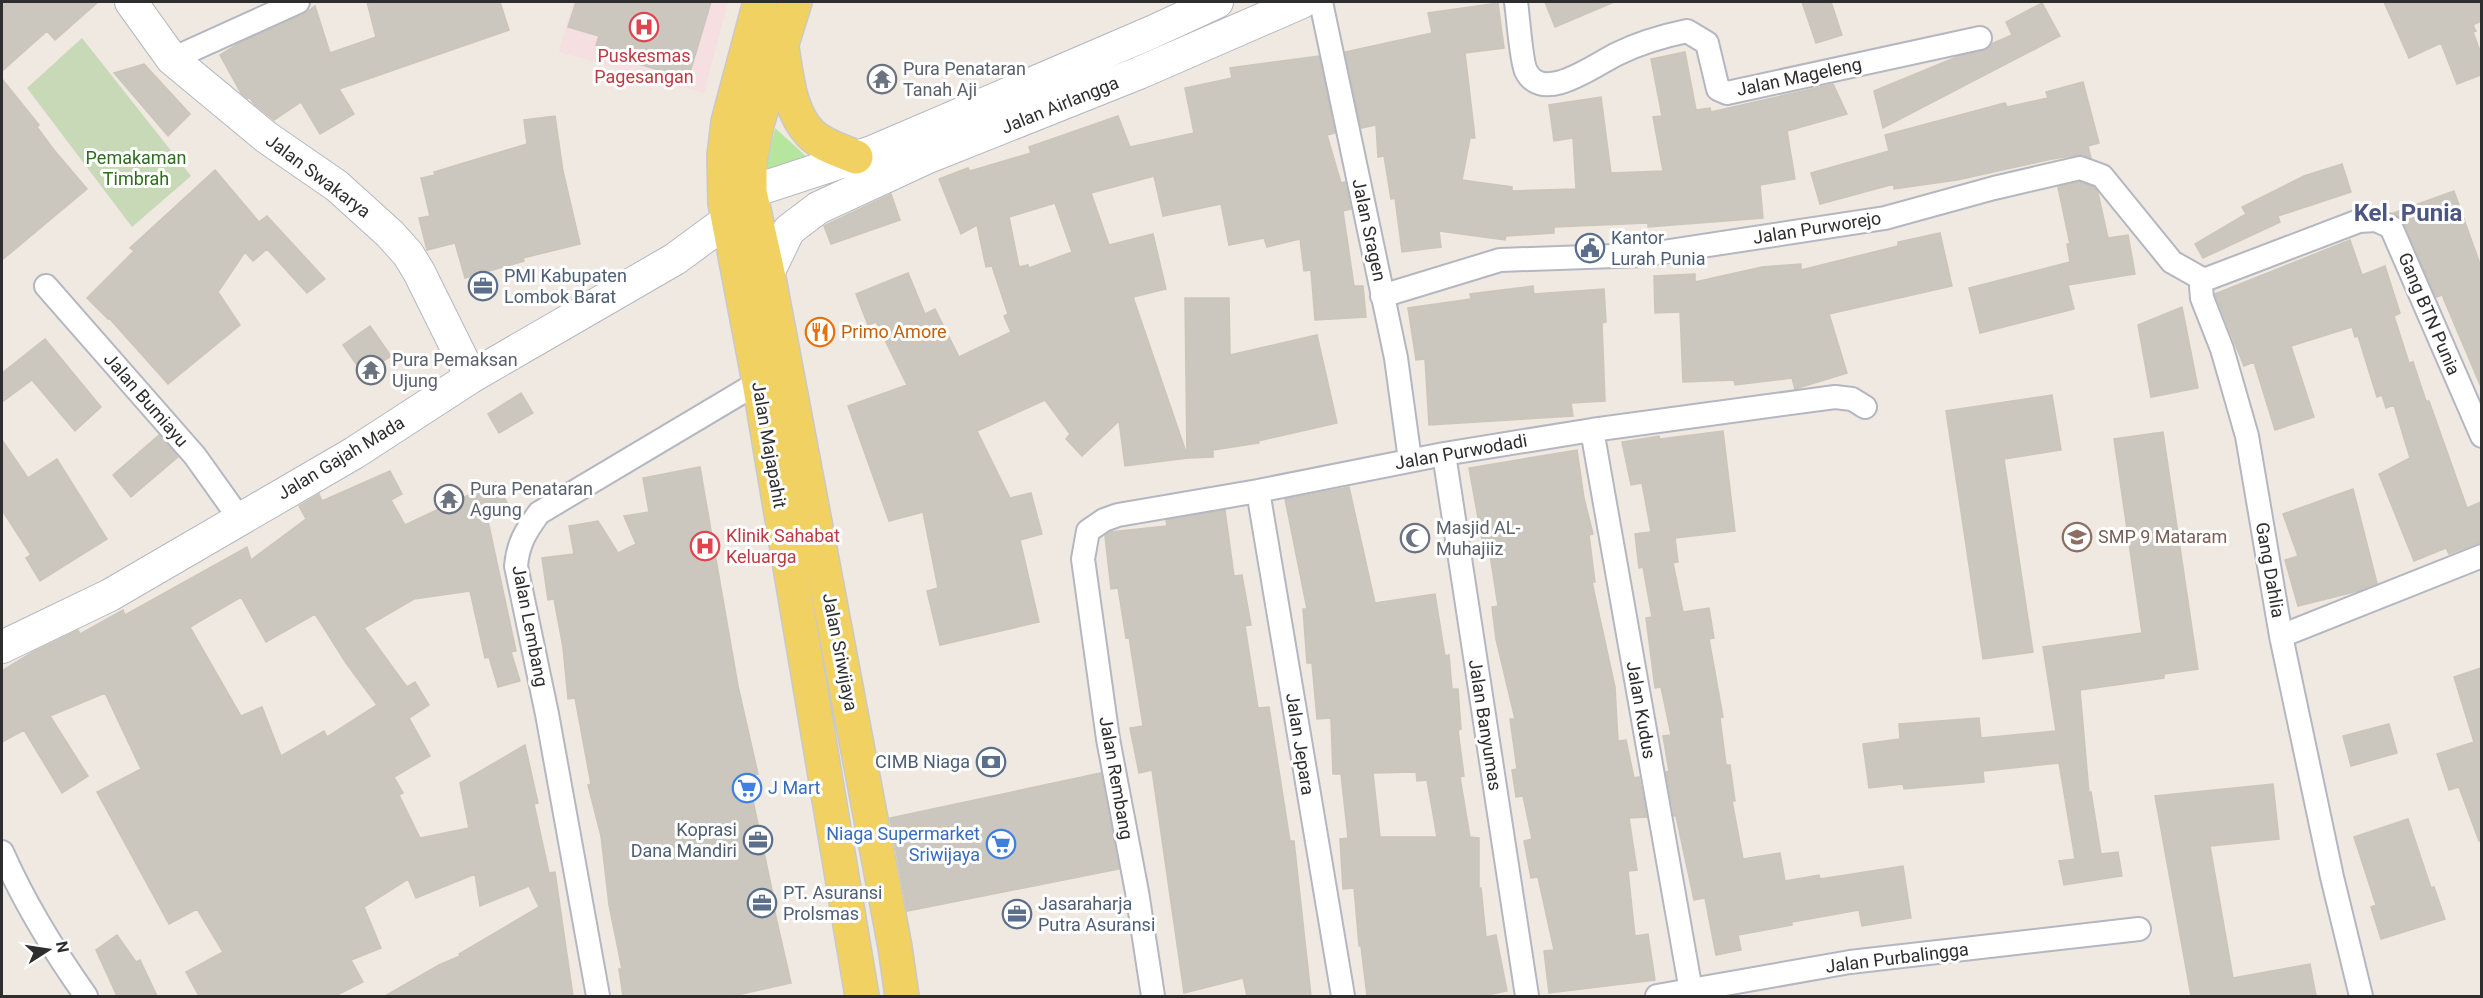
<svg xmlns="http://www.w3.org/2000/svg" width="2483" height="998" font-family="Roboto,sans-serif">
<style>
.medical{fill:#f5dfe0}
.green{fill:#b6e59e}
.cemetery{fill:#c8d9b8}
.building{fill:#cbc7bf;stroke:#cbc5ba;stroke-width:1.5;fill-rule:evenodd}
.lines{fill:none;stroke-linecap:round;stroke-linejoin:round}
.street-casing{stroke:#b4b7c1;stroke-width:26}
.secondary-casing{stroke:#b4b7c1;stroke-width:34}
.primary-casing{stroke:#c9c9c9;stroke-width:36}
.street{stroke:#fff;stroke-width:22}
.secondary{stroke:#fff;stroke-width:32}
.primary{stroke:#f2d163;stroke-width:33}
.labels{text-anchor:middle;stroke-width:6;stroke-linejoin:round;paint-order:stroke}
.health-label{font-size:18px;fill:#be3a42;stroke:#fff}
.worship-label{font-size:18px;fill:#5b616d;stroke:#fff;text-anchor:start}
.street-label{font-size:18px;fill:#2e2e2e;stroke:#fff}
.park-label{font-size:18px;fill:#2c6e1b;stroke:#fff}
.service-label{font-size:18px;fill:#4e5e75;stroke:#fff;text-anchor:start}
.food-label{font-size:18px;fill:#c56008;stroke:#fff;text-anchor:start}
.education-label{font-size:18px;fill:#785e54;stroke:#fff;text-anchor:start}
.shop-label{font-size:18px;fill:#366cbe;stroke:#fff;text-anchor:start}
.district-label{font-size:24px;font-weight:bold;fill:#4d5680;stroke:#fff}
</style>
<rect width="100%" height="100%" fill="#efe9e1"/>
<path class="medical" d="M573 2H728L704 93 559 52Z"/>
<path class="green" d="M775 128 809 159 764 179Z"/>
<path class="cemetery" d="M82 38 191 176 132 227 27 88Z"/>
<path class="building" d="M2 2H98L55 40 47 31 2 71Z
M367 2H500L509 30 339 89 354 114 320 134 301 102 274 120 254 104 249 97 247 98 241 93 220 55 241 42 304 14 315 6 330 53 376 37Z
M576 2H711L688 79 632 62 634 56 596 45 599 36 568 27Z
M1545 2H1614L1555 27Z
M1802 2H1831L1842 35 1816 43Z
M2384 2H2481V21L2473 25 2476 31 2473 32 2481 54V75L2457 84 2441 43 2409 58Z
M1498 3 1504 48 1465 53 1475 138H1470L1462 180 1512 187V191L1576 189 1573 138 1554 141 1549 105 1601 97 1611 173 1663 171 1653 117 1662 116 1651 59 1685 52 1696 110 1710 108 1711 112 1833 84 1847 114 1787 131 1795 179 1760 185 1763 218 1648 227V223L1554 227V233L1506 236 1505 240 1439 231 1441 247 1402 252 1395 198 1391 199 1384 156 1378 157 1376 125 1361 128 1345 52 1432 33 1428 13Z
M2042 3 2060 36 1883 128 1874 91 1959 56 1989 48 1993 43 2012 35 2006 22Z
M1319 56 1335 133 1327 135 1341 183 1345 182 1351 209 1343 211 1354 286H1363L1366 317 1315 320 1311 270 1304 271 1300 239 1267 247 1264 238 1229 245 1221 204 1163 216 1154 176 1091 193 1109 245 1153 234 1166 289 1133 297 1187 455 1185 298H1229L1230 355 1317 335 1337 423 1258 441 1259 443 1213 450V457L1188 458 1125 466 1119 421 1082 456 1066 439 1070 434 1045 400 977 431 1010 498 1031 493 1042 534 1020 540 1039 622 940 645 927 591 938 588 923 512 889 521 848 406 907 385 876 322 868 325 856 294 908 273 925 314 935 309 959 357 1011 332 1004 316 1008 314 992 266 986 267 977 225 961 234 939 179 968 168 970 171 1031 153 1029 147 1118 116 1130 147 1194 133 1185 88 1232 78 1230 68ZM1055 203 1072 252 1029 268 1028 265 1019 267 1009 217Z
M144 64 190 114 168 136 114 73Z
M2 79 39 125 37 127 54 150 87 189 2 260Z
M2083 82 2099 143 2088 146 2091 158 2078 155 2052 159 1957 180 1894 189V184L1820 204 1811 173 1889 151 1885 135 2005 103 2007 107 2048 98 2046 92Z
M555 116 563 171 580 244 523 258 524 261 465 278 455 243 427 250 419 218 430 216 421 178 435 175 434 172 527 144 524 120Z
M2342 164 2351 192 2278 216 2280 222 2203 258 2195 244 2246 214 2242 207 2304 176Z
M215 170 259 222 267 216 325 279 307 293 267 249 253 261 245 252 218 292 240 325 168 384 109 318 108 319 87 298 134 251 130 248Z
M2079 182 2094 187 2098 193 2108 238 2128 235 2135 274 2068 285 2074 309 1980 333 1969 288 2070 262 2067 244H2070L2058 187Z
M2454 191 2481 267V387L2442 295 2436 297 2403 222 2393 213Z
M891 194 900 220 831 244 824 226Z
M1940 233 1952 286 1829 314 1847 373 1795 389 1792 378 1735 385 1734 380 1683 382 1680 312 1655 313 1654 276 1695 274V282L1762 267 1801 264V270L1898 246V242Z
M2350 240 2362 275 2385 266 2400 313 2394 316 2409 363 2413 362 2426 401H2429L2467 508 2481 502V542L2449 554 2446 548 2414 561 2379 474 2410 458 2394 405 2386 408 2382 395 2377 397 2358 336 2355 337 2352 327 2291 346 2314 417 2275 430 2254 362 2244 366 2215 294Z
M1533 286 1534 294 1604 289 1606 322 1602 323 1605 401 1571 403 1573 416 1429 425 1425 359 1416 360 1408 308 1471 299 1470 294Z
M2182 307 2198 388 2151 397 2138 325Z
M370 326 391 356 363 374 343 345Z
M45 339 101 407 75 431 32 380 2 402V373Z
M521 393 533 413 499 433 488 414Z
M2052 395 2061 450 2004 459 2033 652 1983 659 1946 411Z
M1723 431 1735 531 1675 538 1678 562 1673 563 1683 612 1709 608 1714 638 1709 639 1723 717 1720 718 1726 765H1730L1735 801H1732L1743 859 1780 853 1785 881 1819 875 1820 879 1903 866 1911 918 1862 926 1859 910 1792 922V925L1738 935 1741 950 1716 955 1705 898 1694 900 1676 816H1674L1666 772 1669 771 1663 736 1671 735 1661 687 1655 688 1646 618 1652 617 1643 567 1639 568 1635 534 1651 532 1642 483 1631 485 1622 442 1659 436 1660 439Z
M2163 432 2198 669 2164 674V678L2080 690 2089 793 2091 792 2101 854 2118 852 2122 876 2064 885 2059 861 2075 859 2059 763 1983 771 1984 782 1904 789 1903 784 1869 788 1863 744 1900 739 1899 724 1979 718 1981 738 2056 731 2043 647 2142 633 2114 439Z
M159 435 178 457 131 497 113 475Z
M2 440 28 478 57 459 107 539 40 581 26 558 31 555 2 510Z
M1577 450 1584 498 1593 534 1589 535 1595 582H1592L1615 687 1618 741 1626 740 1634 778 1639 777 1647 817 1629 818 1637 870 1628 871 1635 936 1648 934 1655 980 1549 993 1544 951 1554 950 1538 877 1531 878 1524 841 1532 839 1523 796 1516 797 1512 770 1517 769 1510 719H1515L1496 639 1492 607 1498 606 1490 555 1485 556 1469 468Z
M700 467 738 686 758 774 748 777 775 904H773L791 983 733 996H623L619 969H622L609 905 601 836 588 785 591 784 575 698 568 699 563 647 554 599 548 600 542 558 574 554 569 526 598 521 618 553 636 544 624 516 649 512 643 478Z
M390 471 402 494 391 500 405 525 496 482 511 510 488 521 516 651 511 652 520 681 498 687 489 657 485 658 470 591 414 599 364 628 407 687 415 682 429 705 409 718 430 756 394 777 403 793 399 795 420 838 469 828 460 783 525 745 538 803 534 804 549 873 555 872 573 996H385L439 965 460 956 459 954 539 907 529 886 480 906 475 874 416 898 408 879 364 907 381 948 351 960 363 982 335 996H199L186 972 223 952 197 909 169 924 97 792 141 769 105 693 50 716 88 776 62 793 24 730 2 742V671L31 653 78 630 80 634 123 610 125 615 247 547 251 560 306 519 299 506 319 494 322 501ZM241 597 266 642 315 614 346 663 377 705 327 737 324 731 281 756 262 707 241 716 190 627Z
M1349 487 1375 603 1435 594 1445 656 1449 655 1452 689H1458L1461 729 1458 730 1464 776 1460 777 1470 837 1479 838V889L1481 888 1486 937 1496 935 1507 991 1482 996H1367L1361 946H1359L1354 888 1343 889 1340 839 1348 838 1341 774H1333L1331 718 1317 719 1312 663H1307L1303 609H1307L1285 499ZM1416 772 1417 781 1427 780 1437 837H1380L1373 773Z
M2353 489 2377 583 2358 591 2298 606 2285 560 2298 556 2283 514Z
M1225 510 1234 576 1242 575 1251 625 1245 626 1258 708 1269 707 1290 841H1294L1311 996H1247L1243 978 1184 993 1152 770 1139 773 1130 728 1143 726 1129 637 1126 638 1118 588 1111 589 1105 536 1110 532 1167 526 1166 520Z
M2481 668V840L2479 841 2459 787 2449 790 2437 754 2474 742 2454 677Z
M2389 724 2397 753 2351 766 2343 736Z
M1101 773 1119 869 907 911 890 818Z
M2273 784 2279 839 2210 846 2233 978 2310 964 2316 996H2191L2155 796Z
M2408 819 2431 888 2434 887 2445 919 2381 939 2371 907 2376 905 2354 837Z
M117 935 136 962 140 960 157 996H117L96 950Z"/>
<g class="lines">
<g class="street-casing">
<path id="street" d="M1321 2 1396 358 1410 460
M1516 2C1518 15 1521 61 1526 71 1543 105 1596 64 1617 54 1639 43 1663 36 1687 31L1707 43 1718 89 1727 93 1980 38
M172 59 298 2
M46 286 195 456 240 519
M1382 296 1500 260 1643 255 1885 218 1994 188 2080 168 2102 176 2172 262 2204 280
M1592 430 1691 991
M2482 436 2391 227 2376 220 2359 221 2204 280 2201 286 2202 298 2222 349 2247 436 2281 636 2482 556
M1444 454 1527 996
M1258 491 1343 996
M2281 636 2332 877 2361 996
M2 852C24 902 54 951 86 996
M598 996 547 714 516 566C518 543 526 531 539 513L759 382
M1153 996 1137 892 1108 739 1083 559 1088 531 1104 520 1118 515 1258 491 1444 454 1592 430 1835 397 1852 399 1865 407
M1657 996 1850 962 2139 929"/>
</g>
<g class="secondary-casing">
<path id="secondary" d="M131 2 172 59 266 137 337 186 390 234 408 254 419 272 471 377
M750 192 872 152 1152 32 1217 2
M768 273 789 230 818 208 926 158 1139 73 1302 2
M2 647 110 595 354 453 471 377 675 259 728 220"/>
</g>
<g class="primary-casing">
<path id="primary" d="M760 2 728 122 724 156 725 203 759 382 862 996
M795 2 757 124 750 162V192L768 273 895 947 902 996
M782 48C787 76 789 111 810 133 821 145 842 151 856 157"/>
</g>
<use href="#street" class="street"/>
<use href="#secondary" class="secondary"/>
<use href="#primary" class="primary"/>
</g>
<defs>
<g id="hospital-ring" transform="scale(1.5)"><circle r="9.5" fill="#fff" stroke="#e0444e" stroke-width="1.5"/><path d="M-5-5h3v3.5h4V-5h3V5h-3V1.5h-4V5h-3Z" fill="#e0444e"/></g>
<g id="temple-ring" transform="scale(1.5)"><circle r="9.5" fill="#fff" stroke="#6b7280" stroke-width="1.5"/><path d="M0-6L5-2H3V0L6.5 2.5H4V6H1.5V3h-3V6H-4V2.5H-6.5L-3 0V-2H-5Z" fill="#6b7280"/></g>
<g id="civic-ring" transform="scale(1.5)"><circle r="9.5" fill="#fff" stroke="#5c6f8a" stroke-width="1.5"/><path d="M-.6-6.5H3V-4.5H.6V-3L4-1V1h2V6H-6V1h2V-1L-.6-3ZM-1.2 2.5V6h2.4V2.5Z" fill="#5c6f8a"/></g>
<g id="office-ring" transform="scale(1.5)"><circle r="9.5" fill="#fff" stroke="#5c6f8a" stroke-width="1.5"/><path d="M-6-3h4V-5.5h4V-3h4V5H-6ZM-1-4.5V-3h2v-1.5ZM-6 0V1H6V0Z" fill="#5c6f8a"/></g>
<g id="restaurant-ring" transform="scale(1.5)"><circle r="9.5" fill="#fff" stroke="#e8710a" stroke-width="1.5"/><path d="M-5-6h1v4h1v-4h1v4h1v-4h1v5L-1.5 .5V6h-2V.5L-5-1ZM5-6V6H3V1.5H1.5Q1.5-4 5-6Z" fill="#e8710a"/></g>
<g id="school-ring" transform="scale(1.5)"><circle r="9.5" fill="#fff" stroke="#8d6e63" stroke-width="1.5"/><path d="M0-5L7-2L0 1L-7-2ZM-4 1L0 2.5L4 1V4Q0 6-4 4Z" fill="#8d6e63"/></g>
<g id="mosque-ring" transform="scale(1.5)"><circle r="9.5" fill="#fff" stroke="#6b7280" stroke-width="1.5"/><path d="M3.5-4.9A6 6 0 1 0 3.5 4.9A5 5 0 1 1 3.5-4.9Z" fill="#6b7280"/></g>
<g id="bank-ring" transform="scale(1.5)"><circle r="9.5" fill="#fff" stroke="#5c6f8a" stroke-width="1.5"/><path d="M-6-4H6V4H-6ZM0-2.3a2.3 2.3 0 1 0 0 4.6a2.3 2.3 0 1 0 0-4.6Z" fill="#5c6f8a"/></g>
<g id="supermarket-ring" transform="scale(1.5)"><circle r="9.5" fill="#fff" stroke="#3f7fe0" stroke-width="1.5"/><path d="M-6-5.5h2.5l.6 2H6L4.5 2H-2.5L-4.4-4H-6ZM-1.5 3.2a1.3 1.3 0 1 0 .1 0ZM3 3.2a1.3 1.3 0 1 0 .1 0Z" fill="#3f7fe0"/></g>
</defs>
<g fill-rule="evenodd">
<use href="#hospital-ring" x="644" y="27"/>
<use href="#temple-ring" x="882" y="79"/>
<use href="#civic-ring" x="1590" y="248"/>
<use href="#office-ring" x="483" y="286"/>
<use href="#restaurant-ring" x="820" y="332"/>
<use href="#temple-ring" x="371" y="370"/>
<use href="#temple-ring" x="449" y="499"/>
<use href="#school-ring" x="2077" y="537"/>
<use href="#mosque-ring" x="1415" y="538"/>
<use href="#hospital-ring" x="705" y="546"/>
<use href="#bank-ring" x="991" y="762"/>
<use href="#supermarket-ring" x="747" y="788"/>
<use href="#office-ring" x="758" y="840"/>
<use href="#supermarket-ring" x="1001" y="844"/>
<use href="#office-ring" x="762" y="903"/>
<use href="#office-ring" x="1017" y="914"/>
</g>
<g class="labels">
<g class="health-label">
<text x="644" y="62">Puskesmas<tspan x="644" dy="21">Pagesangan</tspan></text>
<text x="726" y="542" text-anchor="start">Klinik Sahabat<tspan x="726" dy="21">Keluarga</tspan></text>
</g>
<g class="worship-label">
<text x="903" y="75">Pura Penataran<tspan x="903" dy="21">Tanah Aji</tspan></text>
<text x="392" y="366">Pura Pemaksan<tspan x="392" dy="21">Ujung</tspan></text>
<text x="470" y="495">Pura Penataran<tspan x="470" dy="21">Agung</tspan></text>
<text x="1436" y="534">Masjid AL-<tspan x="1436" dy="21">Muhajiiz</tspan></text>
</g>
<g class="street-label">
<text transform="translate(1799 77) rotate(-12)" y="6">Jalan Mageleng</text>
<text transform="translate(1060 105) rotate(-22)" y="6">Jalan Airlangga</text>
<text transform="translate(318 176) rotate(37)" y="6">Jalan Swakarya</text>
<text transform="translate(1817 228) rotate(-9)" y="6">Jalan Purworejo</text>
<text transform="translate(1369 230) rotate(78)" y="6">Jalan Sragen</text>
<text transform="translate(2429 314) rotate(67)" y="6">Gang BTN Punia</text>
<text transform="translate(146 400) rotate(49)" y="6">Jalan Bumiayu</text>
<text transform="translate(769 445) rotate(80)" y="6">Jalan Majapahit</text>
<text transform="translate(1461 452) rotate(-10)" y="6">Jalan Purwodadi</text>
<text transform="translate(341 458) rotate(-31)" y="6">Jalan Gajah Mada</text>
<text transform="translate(2270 570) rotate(80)" y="6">Gang Dahlia</text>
<text transform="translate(530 626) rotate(79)" y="6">Jalan Lembang</text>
<text transform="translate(840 652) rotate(79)" y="6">Jalan Sriwijaya</text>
<text transform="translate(1641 710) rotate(80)" y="6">Jalan Kudus</text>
<text transform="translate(1485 725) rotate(81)" y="6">Jalan Banyumas</text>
<text transform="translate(1300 744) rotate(81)" y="6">Jalan Jepara</text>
<text transform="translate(1116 778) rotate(80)" y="6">Jalan Rembang</text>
<text transform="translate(1897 958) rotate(-7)" y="6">Jalan Purbalingga</text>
</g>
<g class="park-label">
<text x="136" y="164">Pemakaman<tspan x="136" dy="21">Timbrah</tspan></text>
</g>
<g class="service-label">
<text x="1611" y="244">Kantor<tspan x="1611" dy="21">Lurah Punia</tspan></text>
<text x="504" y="282">PMI Kabupaten<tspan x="504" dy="21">Lombok Barat</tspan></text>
<text x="970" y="768" text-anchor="end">CIMB Niaga</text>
<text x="737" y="836" text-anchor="end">Koprasi<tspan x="737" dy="21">Dana Mandiri</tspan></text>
<text x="783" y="899">PT. Asuransi<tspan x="783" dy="21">Prolsmas</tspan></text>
<text x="1038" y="910">Jasaraharja<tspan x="1038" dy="21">Putra Asuransi</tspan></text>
</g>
<g class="food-label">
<text x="841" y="338">Primo Amore</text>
</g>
<g class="education-label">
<text x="2098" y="543">SMP 9 Mataram</text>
</g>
<g class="shop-label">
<text x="768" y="794">J Mart</text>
<text x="980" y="840" text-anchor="end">Niaga Supermarket<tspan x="980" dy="21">Sriwijaya</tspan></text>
</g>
<g class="district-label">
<text x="2408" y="221">Kel. Punia</text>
</g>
</g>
<rect width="2483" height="998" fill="none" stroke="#2e2e2e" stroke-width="6"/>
<g transform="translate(48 950) rotate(78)" stroke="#ffffff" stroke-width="4.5" paint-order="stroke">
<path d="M0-4.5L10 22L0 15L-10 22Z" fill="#2e2e2e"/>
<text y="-9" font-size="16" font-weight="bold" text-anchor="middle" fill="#2e2e2e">N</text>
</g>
</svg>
